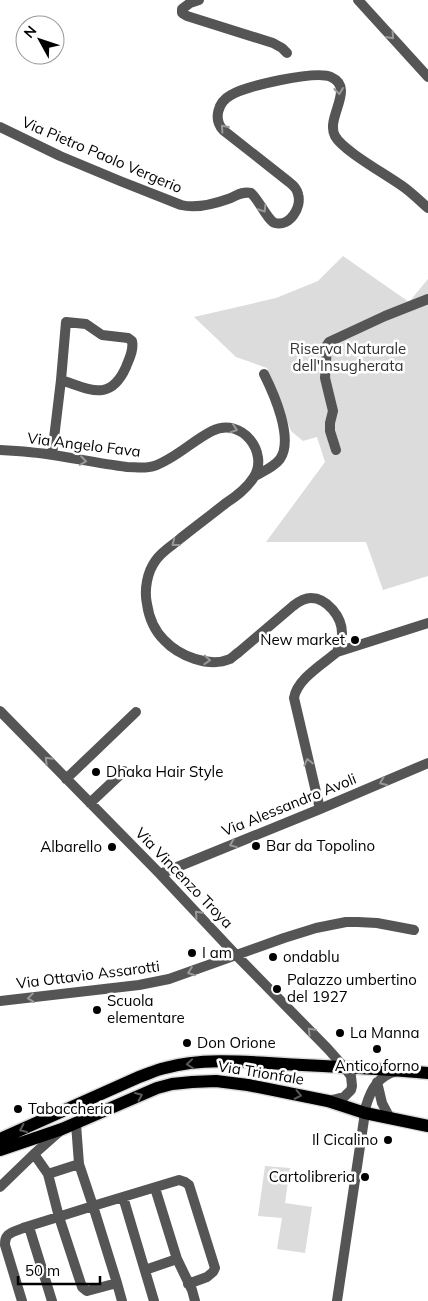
<svg xmlns="http://www.w3.org/2000/svg" width="428" height="1301" font-family="Mulish,sans-serif">
<style>
.green{fill:#dcdcdc}
.lines{fill:none;stroke-linecap:round;stroke-linejoin:round}
.primary-casing{stroke:#dbdbdb;stroke-width:15}
.street{stroke:#555;stroke-width:10}
.primary{stroke:#000;stroke-width:12}
.oneway{stroke:#999}
.oneway2{stroke:#595959}
.poi-dot{fill:#000;stroke:#fff;stroke-width:2}
.labels{text-anchor:middle;stroke-width:5;stroke-linejoin:round;paint-order:stroke}
.street-label{font-size:15px;fill:#000;stroke:#fff}
.park-label{font-size:15px;fill:#333;stroke:#fff}
.poi-label{font-size:15px;fill:#000;stroke:#fff;text-anchor:start}
</style>
<rect width="100%" height="100%" fill="#fff"/>
<path class="green" d="M343 256 409 302 428 279V576L383 590 366 542H266L325 462 317 437 303 441 291 431 267 368 236 357 194 317 276 298 318 281Z
M265 1166 290 1168 285 1203 312 1207 305 1253 277 1249 282 1218 258 1216Z"/>
<g class="lines">
<g class="primary-casing">
<path id="primary" d="M0 1139 139 1077C148 1074 156 1070 165 1068 206 1056 259 1063 302 1065 344 1067 386 1069 428 1073
M0 1150 62 1129 157 1088 172 1084 192 1082 216 1081 248 1085 328 1101 365 1113 428 1126"/>
</g>
<path class="street" d="M199 0 190 3 182 9V13L187 16 273 43 282 48 287 53
M358 0 428 77
M0 127 60 156 120 181 181 205C197 209 214 204 228 199 236 196 242 191 251 193 259 200 268 221 275 223 290 227 302 207 298 194 297 189 293 185 289 182L223 130C213 119 218 102 231 95 245 86 316 70 331 77 356 88 325 118 335 136 343 151 389 176 405 188 413 194 420 201 428 208
M66 322 86 324 102 335 128 338 132 341C134 350 129 359 126 367 110 403 89 389 61 380Z
M0 450C18 451 35 452 53 455 78 459 102 464 127 467 136 467 145 469 154 466 175 459 192 441 212 431 242 416 269 453 254 477 247 488 237 496 226 503 211 515 196 526 181 538 173 545 162 551 156 560 147 572 144 590 147 604 149 618 154 630 164 640 179 656 209 668 230 659 233 657 236 654 239 652L293 606C298 602 304 598 311 598 327 598 342 617 342 633 342 640 339 646 337 652 323 664 297 679 294 698L320 809
M336 450 330 431V423L333 411 325 378 327 345 329 342 385 316 428 299
M52 455 61 380
M255 476C264 471 274 467 280 459 294 439 274 394 264 374
M337 652 428 623
M0 711 160 874 236 955 328 1049 344 1067 351 1076 352 1086 351 1090 344 1097 328 1101
M66 779 136 712
M90 803 124 771
M160 874 320 809 428 763
M0 1001 139 985 169 979 284 938 316 928 346 922H358L377 923 414 930
M377 1082 382 1103 390 1118
M76 1124 79 1164
M34 1154 48 1174 79 1164 93 1206 179 1180 185 1182 189 1185 215 1268 213 1272 207 1277 188 1284
M0 1187 34 1154 60 1131
M123 1197 154 1301
M29 1227 52 1301
M177 1259 192 1290 195 1301
M145 1270 177 1259 155 1188
M117 1283 122 1301
M22 1301 5 1245C5 1241 5 1238 8 1235 12 1231 21 1229 26 1227 48 1220 71 1213 93 1206L117 1283 87 1291 82 1287 59 1217 48 1174
M337 1301 366 1106C371 1089 378 1076 397 1071"/>
<use href="#primary" class="primary"/>
</g>
<defs><path id="oneway-chevron" d="M-2-3.5L2.5 0L-2 3.5" fill="none" stroke-width="1.6" stroke-linecap="round" stroke-linejoin="round" transform="scale(1.25)"/></defs>
<g class="oneway">
<use href="#oneway-chevron" transform="translate(391 36) rotate(48)"/>
<use href="#oneway-chevron" transform="translate(339 91) rotate(83)"/>
<use href="#oneway-chevron" transform="translate(224 128) rotate(-132)"/>
<use href="#oneway-chevron" transform="translate(263 209) rotate(57)"/>
<use href="#oneway-chevron" transform="translate(234 429) rotate(18)"/>
<use href="#oneway-chevron" transform="translate(83 461) rotate(8)"/>
<use href="#oneway-chevron" transform="translate(175 543) rotate(142)"/>
<use href="#oneway-chevron" transform="translate(207 660) rotate(3)"/>
<use href="#oneway-chevron" transform="translate(48 760) rotate(-134)"/>
<use href="#oneway-chevron" transform="translate(308 762) rotate(-104)"/>
<use href="#oneway-chevron" transform="translate(383 782) rotate(157)"/>
<use href="#oneway-chevron" transform="translate(233 844) rotate(158)"/>
<use href="#oneway-chevron" transform="translate(198 914) rotate(-133)"/>
<use href="#oneway-chevron" transform="translate(191 972) rotate(160)"/>
<use href="#oneway-chevron" transform="translate(31 998) rotate(173)"/>
<use href="#oneway-chevron" transform="translate(311 1031) rotate(-134)"/>
</g>
<g class="oneway2">
<use href="#oneway-chevron" transform="translate(190 1064) rotate(174)"/>
<use href="#oneway-chevron" transform="translate(298 1095) rotate(12)"/>
<use href="#oneway-chevron" transform="translate(139 1096) rotate(-24)"/>
<use href="#oneway-chevron" transform="translate(23 1129) rotate(156)"/>
</g>
<g class="poi-dot">
<circle cx="355" cy="640" r="5"/>
<circle cx="96" cy="772" r="5"/>
<circle cx="256" cy="846" r="5"/>
<circle cx="112" cy="847" r="5"/>
<circle cx="192" cy="953" r="5"/>
<circle cx="273" cy="957" r="5"/>
<circle cx="277" cy="989" r="5"/>
<circle cx="97" cy="1010" r="5"/>
<circle cx="340" cy="1033" r="5"/>
<circle cx="187" cy="1043" r="5"/>
<circle cx="377" cy="1049" r="5"/>
<circle cx="18" cy="1109" r="5"/>
<circle cx="388" cy="1140" r="5"/>
<circle cx="365" cy="1177" r="5"/>
</g>
<g class="labels">
<g class="street-label">
<text transform="translate(102 155) rotate(23)" y="5">Via Pietro Paolo Vergerio</text>
<text transform="translate(84 445) rotate(7)" y="5">Via Angelo Fava</text>
<text transform="translate(289 805) rotate(-22)" y="5">Via Alessandro Avoli</text>
<text transform="translate(184 878) rotate(46)" y="5">Via Vincenzo Troya</text>
<text transform="translate(88 975) rotate(-7)" y="5">Via Ottavio Assarotti</text>
<text transform="translate(261 1073) rotate(9)" y="5">Via Trionfale</text>
</g>
<g class="park-label">
<text x="348" y="354">Riserva Naturale<tspan x="348" dy="17">dell'Insugherata</tspan></text>
</g>
<g class="poi-label">
<text x="345" y="645" text-anchor="end">New market</text>
<text x="106" y="777">Dhaka Hair Style</text>
<text x="266" y="851">Bar da Topolino</text>
<text x="102" y="852" text-anchor="end">Albarello</text>
<text x="202" y="958">I am</text>
<text x="283" y="962">ondablu</text>
<text x="287" y="985">Palazzo umbertino<tspan x="287" dy="17">del 1927</tspan></text>
<text x="107" y="1006">Scuola<tspan x="107" dy="17">elementare</tspan></text>
<text x="350" y="1038">La Manna</text>
<text x="197" y="1048">Don Orione</text>
<text x="377" y="1071" text-anchor="middle">Antico forno</text>
<text x="28" y="1114">Tabaccheria</text>
<text x="378" y="1145" text-anchor="end">Il Cicalino</text>
<text x="355" y="1182" text-anchor="end">Cartolibreria</text>
</g>
</g>
<g transform="translate(40 40) rotate(310)"><circle r="24" fill="#ffffff" stroke="#999999"/>
<path d="M0-4L9 19L0 12L-9 19Z" fill="#000000"/>
<text y="-8" font-size="14" font-weight="bold" text-anchor="middle" fill="#000000">N</text>
</g>
<path d="M18 1276v8h82v-8" fill="none" stroke="#000000" stroke-width="2.5"/>
<text x="25" y="1276" font-size="15" fill="#000000" stroke="#ffffff" stroke-width="4" paint-order="stroke">50 m</text>
</svg>
